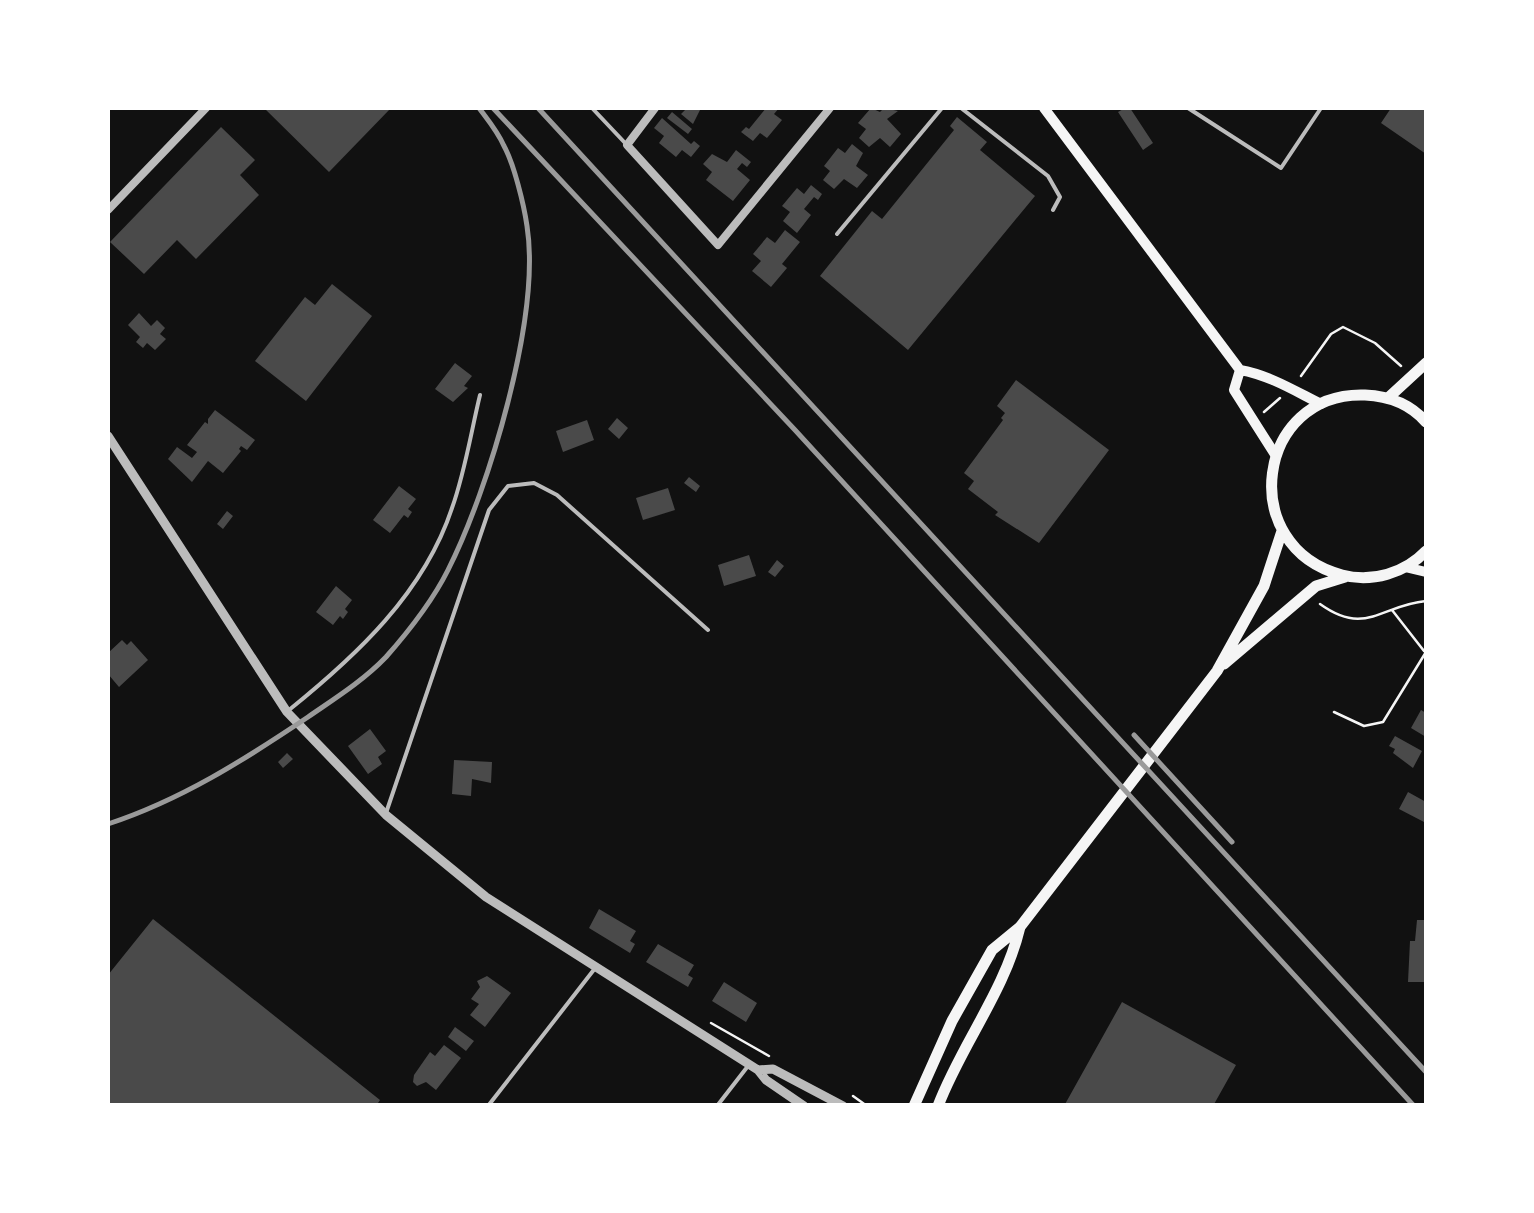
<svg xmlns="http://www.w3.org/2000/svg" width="1534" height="1213" font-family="'Sofia Sans Condensed',sans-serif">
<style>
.building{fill:#4a4a4a}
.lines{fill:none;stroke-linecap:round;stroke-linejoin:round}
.path{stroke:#f5f5f5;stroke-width:2.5}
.service{stroke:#bcbcbc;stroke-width:4}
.minor{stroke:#bcbcbc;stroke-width:8}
.tertiary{stroke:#bcbcbc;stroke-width:9}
.secondary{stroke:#f5f5f5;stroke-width:10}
.primary{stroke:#f5f5f5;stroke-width:11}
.trunk{stroke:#f5f5f5;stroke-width:11}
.rail{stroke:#9a9a9a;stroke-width:5}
</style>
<rect width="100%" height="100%" fill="#111"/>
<path class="building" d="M264 108H391L329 172Z
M687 108H701L693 124 681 114Z
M766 108H779L774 114 782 120 767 138 760 133 753 141 741 132 746 127 749 129Z
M871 108 880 112 884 108 898 111 887 119 901 134 890 147 880 138 869 147 859 138 866 129 858 123Z
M1125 108H1130L1153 143 1143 150 1118 112Z
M1391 108H1426V154L1381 123Z
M672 112 692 129 688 134 667 118Z
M957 117 987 142 980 150 1035 196 908 350 820 276 872 211 882 219 954 130 950 126Z
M662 118 691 144 694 141 700 146 691 157 682 150 676 157 659 143 664 136 654 128Z
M221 127 255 160 240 175 259 195 196 259 177 240 144 274 110 242Z
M852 144 863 153 856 166 868 175 857 188 844 179 834 189 823 180 830 171 824 166 838 148 845 153Z
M736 150 751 162 747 167 742 163 737 169 750 180 733 201 706 180 712 172 703 164 712 154 727 162Z
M811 185 822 194 818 200 814 197 804 209 811 215 797 233 783 221 790 212 782 206 797 188 804 194Z
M785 230 800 242 782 264 787 268 771 287 752 271 761 261 753 254 767 237 775 243Z
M332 284 372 316 306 401 255 361 305 297 315 305Z
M139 313 151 326 157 320 165 328 160 334 166 339 155 350 147 343 143 348 136 342 140 337 128 325Z
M455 363 472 376 464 386 468 388 453 402 435 389Z
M1016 380 1109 450 1039 543 995 515 998 512 968 489 974 481 964 473 1003 420 1001 418 1005 413 997 406Z
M215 410 255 440 247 450 241 446 239 449 241 451 223 473 208 461 192 482 168 459 177 447 192 458 197 452 187 445 205 422 208 424V419Z
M617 418 628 428 619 439 608 429Z
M587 420 594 440 563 452 556 431Z
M689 477 700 486 696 492 684 483Z
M399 486 416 499 408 509 412 512 408 518 404 515 390 533 373 520Z
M668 488 675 510 643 520 636 498Z
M227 511 233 516 223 529 217 524Z
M749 555 756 576 724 586 718 565Z
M777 560 784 566 775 577 768 572Z
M336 586 352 600 345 609 348 612 343 619 340 616 333 625 316 612Z
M122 640 127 645 131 641 148 660 119 687 108 674V653Z
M1421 710 1426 713V737L1411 728Z
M370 729 386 751 378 757 382 764 368 774 348 746Z
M1395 736 1422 751 1413 768 1393 753 1395 749 1389 746Z
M287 753 293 759 283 768 278 762Z
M454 760 492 762 491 783 472 779 471 796 452 794Z
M1408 792 1426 802 1424 822 1399 809Z
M599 909 636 931 630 941 635 944 630 953 589 928Z
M153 919 380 1100 376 1106H108V975Z
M1417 920H1426V982H1408L1410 941H1415Z
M658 944 694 965 688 975 693 978 688 987 646 962Z
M487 976 511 993 485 1027 470 1015 479 1004 471 999 480 987 477 981Z
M724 982 757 1003 746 1022 712 1001Z
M1122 1002 1236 1065 1213 1106H1064Z
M455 1027 474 1041 466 1051 448 1037Z
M444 1045 461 1058 436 1090 426 1082 417 1086 413 1082 414 1075 430 1052 435 1056Z"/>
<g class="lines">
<path class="path" d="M1301 376 1331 334 1343 327 1375 343 1401 366
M1264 412 1280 398
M1320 604C1366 637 1381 605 1426 601
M1392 610 1424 651
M1334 712 1364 726 1383 722 1426 652
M711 1023 769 1056
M853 1096 867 1106"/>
<path class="service" d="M592 108 626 144
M961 108 1048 176 1060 197 1053 210
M1188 108 1281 168 1321 108
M837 234 942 108
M289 710C356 656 424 593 452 508 465 472 471 432 480 395
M386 813 489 510 508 486 534 483 557 495 708 630
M488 1106 596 967
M717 1106 748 1066"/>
<path class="minor" d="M655 108 627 145 718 245 830 108
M108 210 206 108"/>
<path class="tertiary" d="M108 436 287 712 386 815 486 897 758 1070 766 1080 804 1106
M758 1070 773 1069 843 1106"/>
<path class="secondary" d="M1044 108 1240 370C1269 375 1295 391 1321 404
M1240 370 1234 390 1276 456
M1405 567 1426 572"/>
<path class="primary" d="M1426 422C1411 405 1389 396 1365 395 1256 391 1235 547 1342 575 1372 583 1405 573 1426 551
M1224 664 1316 586 1345 577
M914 1106 952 1021 992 950 1020 927 1217 671 1264 586 1282 531
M938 1106C961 1045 1005 991 1020 927"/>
<path class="trunk" d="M1388 398 1426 363"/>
<path class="rail" d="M493 108 795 430 1414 1106
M538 108 1426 1072
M1134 735 1232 842
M108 824C181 800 244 760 308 717 334 699 363 681 386 657 409 631 432 602 448 570 489 489 541 316 527 226 524 205 514 164 504 146 498 132 488 120 479 108"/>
</g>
<rect width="1534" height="1213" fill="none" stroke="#ffffff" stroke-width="220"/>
</svg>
